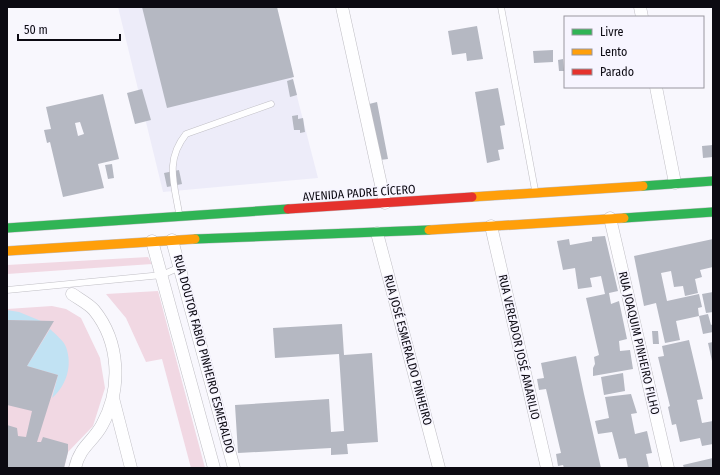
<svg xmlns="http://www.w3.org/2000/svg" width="720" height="475" font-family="'Fira Sans Condensed',sans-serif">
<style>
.built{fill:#edecf9}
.green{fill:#f1d8e3}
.water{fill:#c1e2f3}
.building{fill:#b5b8c2;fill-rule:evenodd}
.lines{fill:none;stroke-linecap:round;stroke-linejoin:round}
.lane-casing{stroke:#c0bfc5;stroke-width:7}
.street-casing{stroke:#c0bfc5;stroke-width:13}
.fast-casing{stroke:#c0bfc5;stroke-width:10}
.slow-casing{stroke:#c0bfc5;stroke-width:10}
.jam-casing{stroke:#c0bfc5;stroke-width:10}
.lane{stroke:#fefeff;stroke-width:6}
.street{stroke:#fefeff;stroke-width:12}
.fast{stroke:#30b455;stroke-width:9}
.slow{stroke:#ff9f0a;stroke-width:9}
.jam{stroke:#e5322d;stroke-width:9}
.labels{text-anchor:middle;stroke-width:3;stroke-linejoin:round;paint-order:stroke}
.street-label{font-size:12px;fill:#0c0a12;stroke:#f7f5ff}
</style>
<rect width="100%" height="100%" fill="#f8f7fd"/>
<path class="built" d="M118 7H274L318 178 163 192Z"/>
<path class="green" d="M148 257 152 264 7 274V265Z
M158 291 205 468H191L162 359 146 362 126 318 106 294Z
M52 306 66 309 81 318 100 358 105 388 93 426 68 452 64 468H7V309Z"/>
<path class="water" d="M7 310 19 312 41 321 7 320Z
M50 329C55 334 64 341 66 347 73 366 66 386 52 398L58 375 27 366Z"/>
<path class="building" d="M142 7H277L294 77 167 108Z
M477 26 483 59 467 61 466 53 452 55 448 31Z
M553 50V62L534 63 533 51Z
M563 59 564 71H559L558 60Z
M293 79 297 95 290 97 287 81Z
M498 88 505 125 500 126 504 149 498 150 500 160 487 163 475 92Z
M142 89 151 120 135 124 127 93Z
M103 94 119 159 98 164 104 188 63 197 50 142 47 143 44 130 51 129 46 107ZM80 122 84 134 78 136 75 123Z
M377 102 388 159 380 160 369 104Z
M298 115V119L303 118 305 132 300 133V130H294L292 116Z
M713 145V157L703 158 702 146Z
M112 164 114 178 108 179 105 165Z
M179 170 182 184 167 187 164 173Z
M605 236 618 291 609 293 611 304 619 301 627 339 619 341 620 351 630 350 633 369 593 376V368L595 364 594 357 599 355 586 298 605 294 601 276 590 278 592 287 578 289 575 268 563 270 557 241 569 239 570 245 592 241V237Z
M713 239V267L700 270 702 277 695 279 698 293 685 296 683 286 674 287 671 271 661 273 667 301 699 294 702 307 698 308 699 316 676 321 680 340 665 343 656 303 644 306 634 256Z
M713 292V312L706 313 702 294Z
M708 314 711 325 713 324V332L703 334 699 316Z
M7 320 54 321 27 366 58 375 37 442H41L43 437 68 444V452L64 468H7V425L17 428 18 436 26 437 32 411 7 405Z
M342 324 344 355 372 353 378 442 347 444 348 454 331 455V448L238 453 235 405 329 399 331 432 344 431 339 354 275 358 273 328Z
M652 331H658L659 344H653Z
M689 340 703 399 697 400 702 423 713 421V444L702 446 700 438 680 442 676 424 672 425 668 407 670 406 658 357 664 356 662 346Z
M713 342V361H712L708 343Z
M576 356 584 394 601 468H564L563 465 558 466 556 454 561 453 546 389 539 390 537 379 544 378 541 363Z
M623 373 625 391 604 395 601 377Z
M631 394 637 413 631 414 635 434 647 431 652 453 646 454 649 468H628L626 458 619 459 612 432 598 434 595 421 609 418 605 397Z
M713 458V468H684L683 465Z"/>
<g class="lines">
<g class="lane-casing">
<path id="lane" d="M501 7 535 190
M179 213C174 183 165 160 186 134L271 104
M7 290 162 275 180 267"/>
</g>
<g class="street-casing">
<path id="street" d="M342 7 385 203
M640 7 642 17
M656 87 675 183
M610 218 668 468
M491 226 547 468
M377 233 439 468
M172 240 234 468
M152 241 214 468
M72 294C79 299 89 304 94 310 120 342 122 389 102 425 93 442 80 446 75 468
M113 398 131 468"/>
</g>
<g class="fast-casing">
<path id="fast" d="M643 186 713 181
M624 218 713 212
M7 228 288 209
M195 239 429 230"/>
</g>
<g class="slow-casing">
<path id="slow" d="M472 197 643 186
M429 230 624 218
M7 251 195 239"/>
</g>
<g class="jam-casing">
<path id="jam" d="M288 209 472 197"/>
</g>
<use href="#lane" class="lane"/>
<use href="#street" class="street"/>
<use href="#fast" class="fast"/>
<use href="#slow" class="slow"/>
<use href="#jam" class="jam"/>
</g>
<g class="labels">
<g class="street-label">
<text transform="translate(359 193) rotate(-4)" y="4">AVENIDA PADRE CÍCERO</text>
<text transform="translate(639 343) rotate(77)" y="4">RUA JOAQUIM PINHEIRO FILHO</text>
<text transform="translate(519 347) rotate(77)" y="4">RUA VEREADOR JOSÉ AMARILIO</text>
<text transform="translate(408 350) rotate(75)" y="4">RUA JOSÉ ESMERALDO PINHEIRO</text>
<text transform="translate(204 354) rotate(75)" y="4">RUA DOUTOR FABIO PINHEIRO ESMERALDO</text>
</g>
</g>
<rect width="720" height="475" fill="none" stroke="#0c0a12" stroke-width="16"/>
<rect x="564" y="16" width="140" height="72" fill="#f7f5ff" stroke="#9997a0"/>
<rect x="572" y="29" width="20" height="6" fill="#30b455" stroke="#9997a0"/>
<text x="600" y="36" font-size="12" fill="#0c0a12">Livre</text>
<rect x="572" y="49" width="20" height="6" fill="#ff9f0a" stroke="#9997a0"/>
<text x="600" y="56" font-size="12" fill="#0c0a12">Lento</text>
<rect x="572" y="69" width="20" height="6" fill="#e5322d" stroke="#9997a0"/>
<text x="600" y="76" font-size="12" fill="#0c0a12">Parado</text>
<path d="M18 34v6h102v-6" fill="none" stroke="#0c0a12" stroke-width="2"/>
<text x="24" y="34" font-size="12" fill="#0c0a12" stroke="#f7f5ff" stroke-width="3" paint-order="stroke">50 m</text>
</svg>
